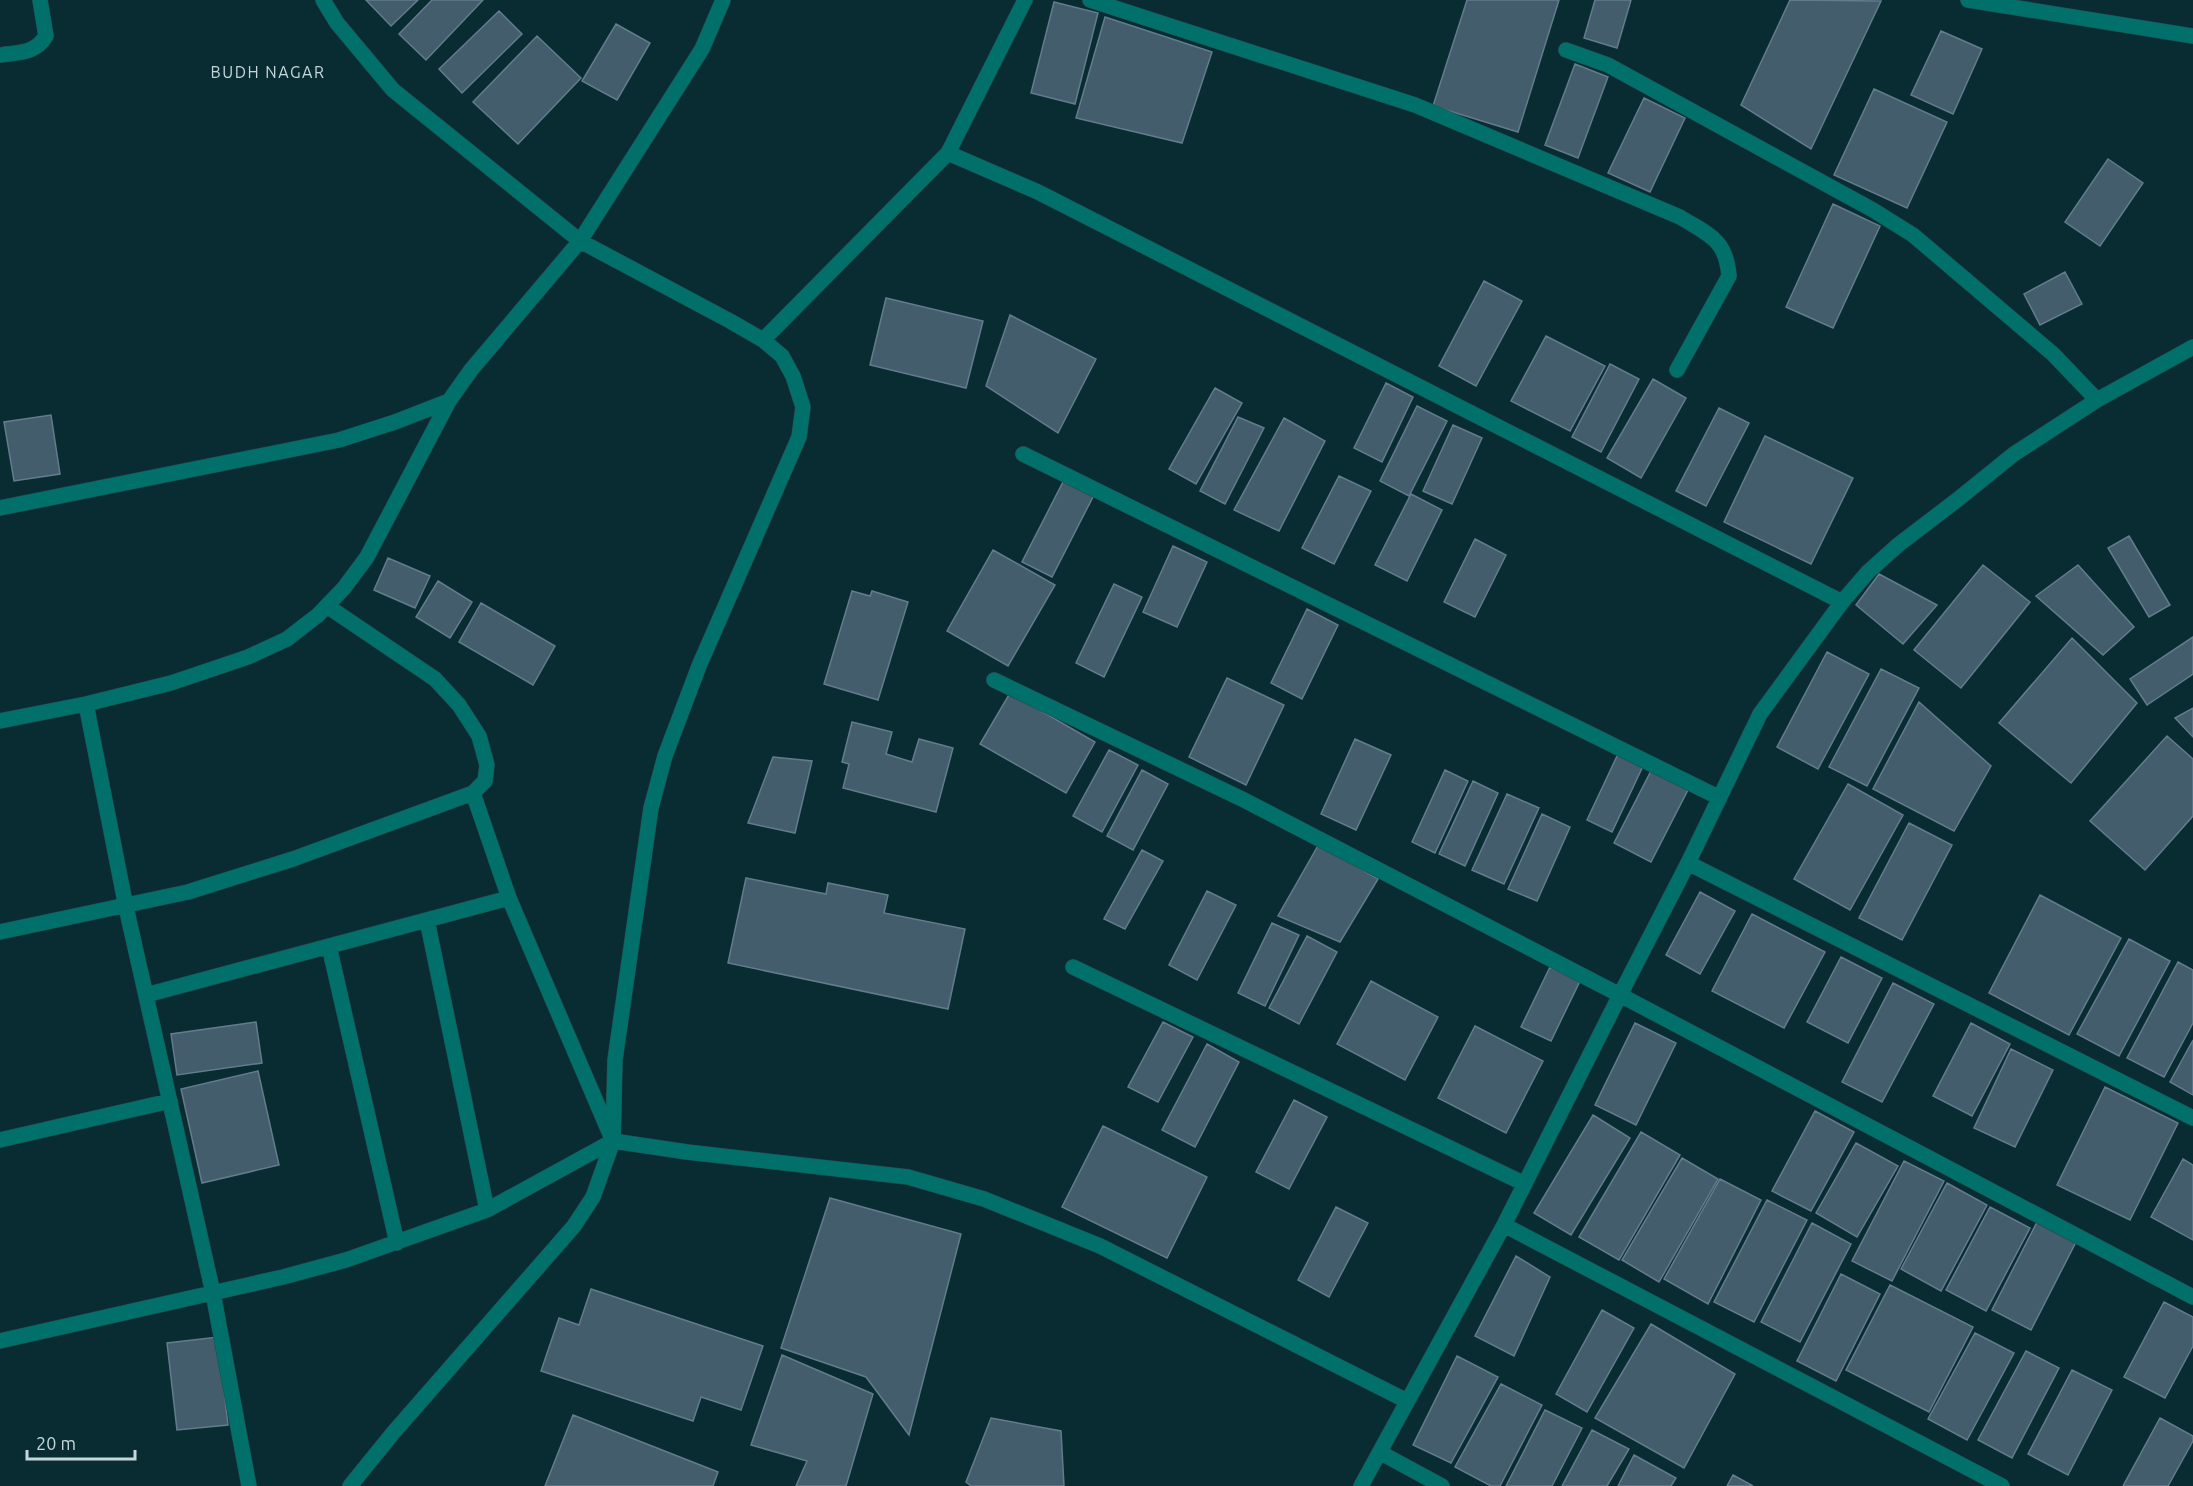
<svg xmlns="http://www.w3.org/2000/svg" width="2193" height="1486" font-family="Ubuntu,sans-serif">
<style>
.building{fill:#435d6d;stroke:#627c8d;stroke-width:1.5}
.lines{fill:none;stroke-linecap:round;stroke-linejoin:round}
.minor-casing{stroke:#27474d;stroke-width:16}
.minor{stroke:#016f6a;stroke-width:15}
.labels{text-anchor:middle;stroke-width:5;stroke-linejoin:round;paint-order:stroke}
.neighbourhood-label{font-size:16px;letter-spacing:1.5px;fill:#c5d7db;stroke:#092b32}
</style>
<rect width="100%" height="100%" fill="#092b32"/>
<path class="building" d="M366 0H418L391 26Z
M432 0H483L426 60 399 34Z
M1467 0H1559L1518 132 1433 106Z
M1595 0H1631L1617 48 1584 38Z
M1790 0 1881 1 1811 149 1741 105Z
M1054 2 1098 13 1075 104 1031 93Z
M499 11 522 34 462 93 439 69Z
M1105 17 1212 52 1182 143 1076 118Z
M616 24 650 43 617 100 582 81Z
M1941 31 1982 49 1953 114 1911 95Z
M537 36 581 78 518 144 473 102Z
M1575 64 1608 77 1578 158 1545 145Z
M1874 89 1947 122 1907 208 1834 175Z
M1644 98 1685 118 1650 192 1608 173Z
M2108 159 2143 183 2100 246 2065 222Z
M1833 204 1880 226 1833 328 1786 307Z
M2065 272 2082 304 2040 325 2024 294Z
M1484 281 1522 301 1476 386 1439 366Z
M886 298 983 321 966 388 870 365Z
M1010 315 1096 359 1058 433 986 386Z
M1546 336 1605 366 1570 431 1511 401Z
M1610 364 1639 379 1601 452 1572 437Z
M1653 379 1686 398 1641 478 1607 458Z
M1386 383 1413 397 1382 462 1354 448Z
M1215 388 1242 403 1196 484 1169 469Z
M1417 406 1447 421 1409 496 1380 481Z
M1719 408 1749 423 1706 506 1676 491Z
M51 415 60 474 14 481 4 422Z
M1238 417 1264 428 1225 504 1200 491Z
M1284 418 1325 441 1279 531 1234 510Z
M1453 425 1482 438 1452 504 1423 491Z
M1765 436 1853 478 1811 564 1724 522Z
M1339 476 1371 491 1334 564 1302 548Z
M1065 478 1095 493 1052 577 1022 562Z
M1411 494 1442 510 1407 581 1375 565Z
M2129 536 2170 605 2149 617 2108 548Z
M1475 539 1506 555 1475 617 1444 602Z
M1173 546 1207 562 1177 627 1143 612Z
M993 550 1055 585 1008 666 947 631Z
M388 558 430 576 415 608 374 590Z
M1983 565 2030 602 1961 688 1914 650Z
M2078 565 2134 627 2103 655 2036 596Z
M1879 574 1937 605 1903 644 1856 605Z
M438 581 472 602 450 638 416 617Z
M1114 584 1142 597 1104 677 1076 663Z
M852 591 870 596 872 591 908 602 878 700 824 684Z
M481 603 555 646 533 685 459 642Z
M1307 609 1338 625 1302 699 1271 683Z
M2193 637V674L2147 705 2130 679Z
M2072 638 2137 703 2071 783 1999 723Z
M1827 652 1869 674 1818 769 1777 747Z
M1881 669 1919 688 1867 786 1829 767Z
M1227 678 1284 705 1246 785 1189 757Z
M1010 693 1095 742 1066 793 980 744Z
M1919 702 1991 766 1954 831 1873 789Z
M2193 708V737L2175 718Z
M852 722 892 732 886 754 912 762 919 739 953 748 936 812 843 788 849 764 842 762Z
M2167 736 2193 759V816L2145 870 2090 821Z
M1355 739 1391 755 1356 830 1321 814Z
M1109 750 1138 765 1102 832 1073 816Z
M1618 754 1643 766 1612 832 1587 820Z
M773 757 812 761 795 833 748 823Z
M1654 765 1691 784 1651 862 1614 843Z
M1142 770 1168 784 1133 850 1107 836Z
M1445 770 1468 781 1435 853 1412 842Z
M1473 781 1498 793 1465 866 1439 854Z
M1848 784 1903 815 1850 910 1794 879Z
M1507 794 1539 808 1504 884 1472 870Z
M1542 814 1570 827 1537 901 1508 889Z
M1909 823 1952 845 1902 940 1859 918Z
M1319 844 1378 879 1340 942 1278 916Z
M1142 850 1163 861 1125 929 1104 919Z
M746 878 826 894 828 883 888 895 884 913 965 929 948 1009 728 963Z
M1207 891 1236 905 1197 980 1169 965Z
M1700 892 1735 911 1700 974 1666 955Z
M2040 895 2121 938 2069 1035 1989 993Z
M1752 914 1825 952 1784 1028 1712 991Z
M1272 923 1299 935 1265 1006 1238 993Z
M1307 936 1337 952 1299 1024 1269 1008Z
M2129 939 2170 961 2119 1056 2077 1034Z
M1841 957 1882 978 1848 1043 1807 1022Z
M2178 962 2193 970V1023L2164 1077 2127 1058Z
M1550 967 1580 981 1551 1041 1521 1027Z
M1371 981 1438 1017 1405 1080 1337 1044Z
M1893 983 1934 1004 1882 1102 1842 1082Z
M256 1022 262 1063 177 1075 171 1034Z
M1163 1022 1193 1037 1158 1102 1128 1087Z
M1635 1023 1676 1043 1636 1125 1595 1105Z
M1971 1023 2010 1044 1972 1116 1933 1096Z
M1475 1026 1543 1061 1506 1133 1438 1098Z
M2193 1040V1095L2170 1082Z
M1207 1044 1239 1062 1195 1147 1162 1130Z
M2011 1049 2053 1070 2015 1147 1974 1128Z
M258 1071 279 1165 202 1183 181 1089Z
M2105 1087 2178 1123 2130 1220 2057 1185Z
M1294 1100 1327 1117 1289 1189 1256 1172Z
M1815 1111 1854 1132 1811 1211 1772 1191Z
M1593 1115 1630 1138 1571 1235 1534 1213Z
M1103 1126 1207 1177 1167 1258 1062 1207Z
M1641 1132 1680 1155 1619 1260 1579 1237Z
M1856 1143 1898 1166 1857 1237 1816 1213Z
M1682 1158 1718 1179 1659 1282 1622 1260Z
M2183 1159 2193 1165V1240L2151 1217Z
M1904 1161 1944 1181 1892 1281 1852 1261Z
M1720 1179 1761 1200 1708 1304 1664 1279Z
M1947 1183 1987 1205 1941 1291 1901 1269Z
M830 1198 961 1234 909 1435 866 1377 781 1348Z
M1767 1200 1807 1220 1754 1322 1714 1302Z
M1336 1207 1368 1223 1329 1297 1298 1280Z
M1990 1207 2030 1228 1986 1311 1946 1290Z
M2037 1222 2076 1242 2031 1330 1992 1310Z
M1812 1223 1851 1244 1800 1342 1761 1322Z
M1516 1256 1550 1277 1514 1356 1475 1336Z
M1841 1274 1880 1294 1836 1381 1797 1361Z
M1890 1285 1973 1327 1929 1412 1846 1370Z
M591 1289 763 1346 741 1410 701 1397 693 1421 541 1371 559 1318 579 1325Z
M2164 1302 2193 1317V1346L2165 1398 2124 1377Z
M1602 1310 1634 1328 1587 1412 1556 1394Z
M1651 1324 1735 1374 1684 1468 1595 1418Z
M1975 1333 2014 1353 1967 1440 1928 1419Z
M218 1337 228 1425 177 1430 167 1343Z
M2026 1351 2059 1368 2012 1458 1978 1440Z
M782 1355 873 1394 846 1486H796L807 1461 751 1445Z
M1457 1356 1498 1377 1451 1463 1413 1445Z
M2072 1370 2112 1390 2068 1475 2028 1454Z
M1501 1384 1542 1405 1500 1486H1491L1455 1467Z
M1545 1410 1582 1428 1552 1486H1506Z
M573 1415 718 1472 713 1486H545Z
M991 1418 1061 1431 1064 1486H971L966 1482Z
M2160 1418 2193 1436V1441L2168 1486H2123Z
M1592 1430 1629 1449 1607 1486H1562Z
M1634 1455 1676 1478 1671 1486H1618Z
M1733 1475 1753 1486H1727Z"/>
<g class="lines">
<g class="minor-casing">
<path id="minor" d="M323 0 337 23 393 90 580 241 730 321 763 340 782 356 793 376 803 407 799 437 699 666 665 756 651 808 615 1060 613 1141 687 1152 908 1177 984 1199 1100 1246 1407 1401
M1090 0 1415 105 1680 217C1709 235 1726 239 1729 276L1677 370
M1968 0 2193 36
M1566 50 1608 65 1873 210 1913 235 2053 354 2097 400
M0 55C19 52 35 54 46 36L40 0
M948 153 1025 0
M763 340 948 153 1038 192 1842 602
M1023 454 1718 797
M0 508 339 440 395 422 449 401
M994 680 1244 800 1620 995 2193 1297
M86 704 126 907 213 1293 249 1486
M0 721 86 704 171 683 248 657 287 639 318 615 344 588 367 557 449 401 471 370 580 241 702 49 723 0
M1688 863 2193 1118
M427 920 487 1210
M0 932 188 892 293 859 473 793 485 781 487 765 479 736 459 705 435 679 327 606
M329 946 397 1243
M1073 967 1525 1184
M146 995 509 898
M0 1140 170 1101
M1504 1225 2002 1486
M0 1341 283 1277 346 1260 487 1210 613 1141
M1381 1453 1442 1486
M350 1486 393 1433 574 1226 593 1197 613 1141 509 898 473 793
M1361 1486 1504 1225 1620 995 1688 863 1760 714 1842 602 1868 572 1898 545 1957 500 2014 454 2097 400 2193 347"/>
</g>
<use href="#minor" class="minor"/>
</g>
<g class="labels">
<g class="neighbourhood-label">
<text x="268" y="78">BUDH NAGAR</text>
</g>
</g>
<path d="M27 1450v9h108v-9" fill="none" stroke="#c5d7db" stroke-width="3"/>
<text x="36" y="1450" font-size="18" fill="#c5d7db" stroke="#092b32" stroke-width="4.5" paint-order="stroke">20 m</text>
</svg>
